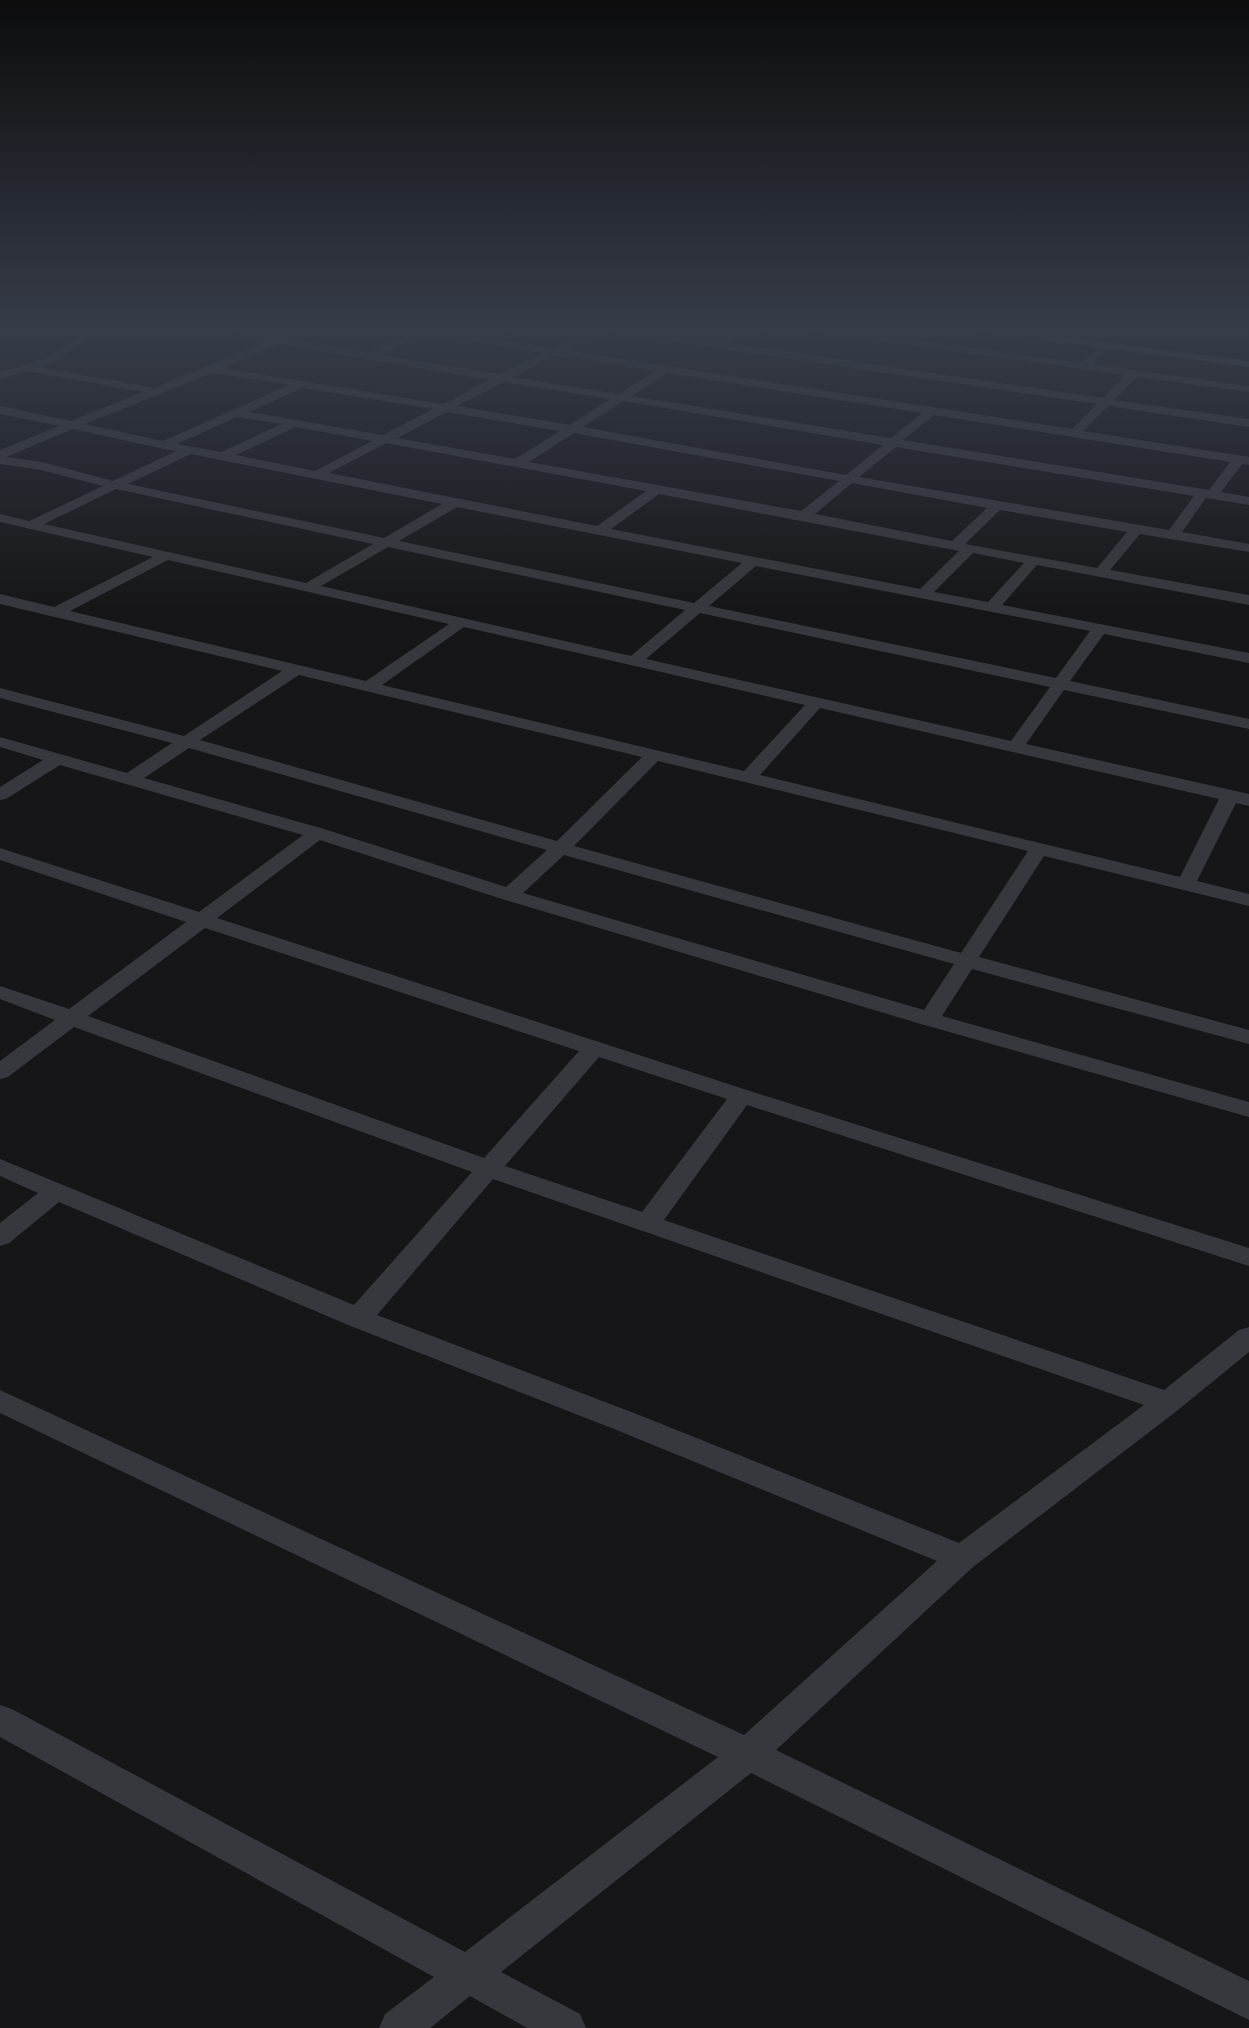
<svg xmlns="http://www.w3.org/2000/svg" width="1249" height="2028" font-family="Rubik,sans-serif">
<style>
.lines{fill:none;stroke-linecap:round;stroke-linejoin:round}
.street{fill:#37383d;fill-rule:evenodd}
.secondary{fill:#45474d;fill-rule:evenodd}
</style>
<rect width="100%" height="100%" fill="#161618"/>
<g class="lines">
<path class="street" d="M96 327H107L54 362 40 367 155 388 267 341 226 329 225 327H240L277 337 300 327H313L312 329 289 339 367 353 418 329 424 327H437L434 330 552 348 595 330 590 327H616L716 341 747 327H759L758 329 729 343 1103 398 1125 375 801 330 796 327H820L1082 363 1101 344 1105 343 1110 346 1093 364 1249 386V392L1137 377 1114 400 1249 419V427L1108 406 1083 431 1249 457V465L1242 464 1221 492 1249 497V505L1206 498 1182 532 1249 544V552L1140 534 1110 570 1249 595V605L1037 565 1002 605 1249 653V663L1104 634 1070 681 1249 719V729L1064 690 1026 744 1249 794V806L1236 803 1197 881 1249 894V906L1044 856 979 957 1249 1030V1044L972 969 942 1016 1249 1102V1117L921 1024 502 899 320 840 217 918 750 1091 1249 1248V1266L747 1105 664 1220 1164 1390 1239 1330 1249 1327V1352L1178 1410 973 1567 776 1750 1249 1981V2020L751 1773 501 1972 580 2014 586 2028H527L470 1996 430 2028H379L385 2014 434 1977 0 1737V1705L12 1709 465 1952 718 1757 0 1413V1390L744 1735 937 1561 614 1429 348 1325 59 1202 9 1243 0 1246V1223L38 1193 0 1176V1159L354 1305 472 1172 74 1027 8 1077 0 1079V1061L55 1020 0 999V986L69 1009 186 922 0 860V848L199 912 303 835 60 765 6 799 0 800V787L43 760 0 747V737L127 773 172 743 0 698V688L184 736 282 671 0 604V594L54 607 153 557 0 522V514L29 521 103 486 41 470 0 464V450L59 426 0 414V406L71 421 143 392 26 371 0 379V372L46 358ZM608 332 1097 404 1072 429 565 350ZM424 334 542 353 500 374 380 355ZM279 344 490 380 443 404 223 368ZM554 355 655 371 619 394 513 377ZM212 373 289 385 163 441 85 424ZM667 373 922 413 891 438 632 396ZM504 382 610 399 570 425 457 406ZM302 388 433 409 383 435 249 412ZM623 401 883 445 846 475 583 427ZM447 412 560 431 515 459 397 438ZM934 415 1230 462 1209 490 903 440ZM237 417 282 424 221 452 177 444ZM296 427 372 441 315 471 236 455ZM73 429 164 449 176 451 113 481 42 462 6 457ZM574 433 839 481 801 511 529 462ZM386 443 646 491 597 526 329 473ZM896 447 1194 496 1169 530 859 477ZM191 454 442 504 384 538 128 484ZM852 483 971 505 987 508 952 541 815 514ZM116 489 373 544 306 583 44 524ZM659 494 959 551 920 589 611 529ZM457 507 742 563 694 603 399 541ZM1000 510 1127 532 1097 568 965 544ZM388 547 685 610 631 656 321 586ZM973 553 1024 563 988 602 934 592ZM168 560 449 624 366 681 70 611ZM756 566 1090 631 1056 678 709 606ZM700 613 1050 687 1011 741 646 659ZM464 627 805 705 744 771 382 685ZM299 675 642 757 557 841 200 740ZM820 708 1219 799 1180 877 760 775ZM189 748 547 850 506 887 324 829 144 778ZM658 761 1028 851 961 953 574 846ZM564 855 954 964 924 1010 523 893ZM205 928 579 1051 484 1158 88 1016ZM599 1057 727 1099 642 1212 505 1166ZM493 1179 1144 1405 959 1543 634 1413 377 1315Z
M1049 327H1060L1046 339H1038L1037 337Z"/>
<path class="secondary" d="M965 327H990L1249 361V367L970 330Z"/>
</g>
<linearGradient id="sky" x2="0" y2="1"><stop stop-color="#0c0c0d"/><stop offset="0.54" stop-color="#363c48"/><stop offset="1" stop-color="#363c48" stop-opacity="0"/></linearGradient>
<rect width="1249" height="610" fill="url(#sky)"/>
</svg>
